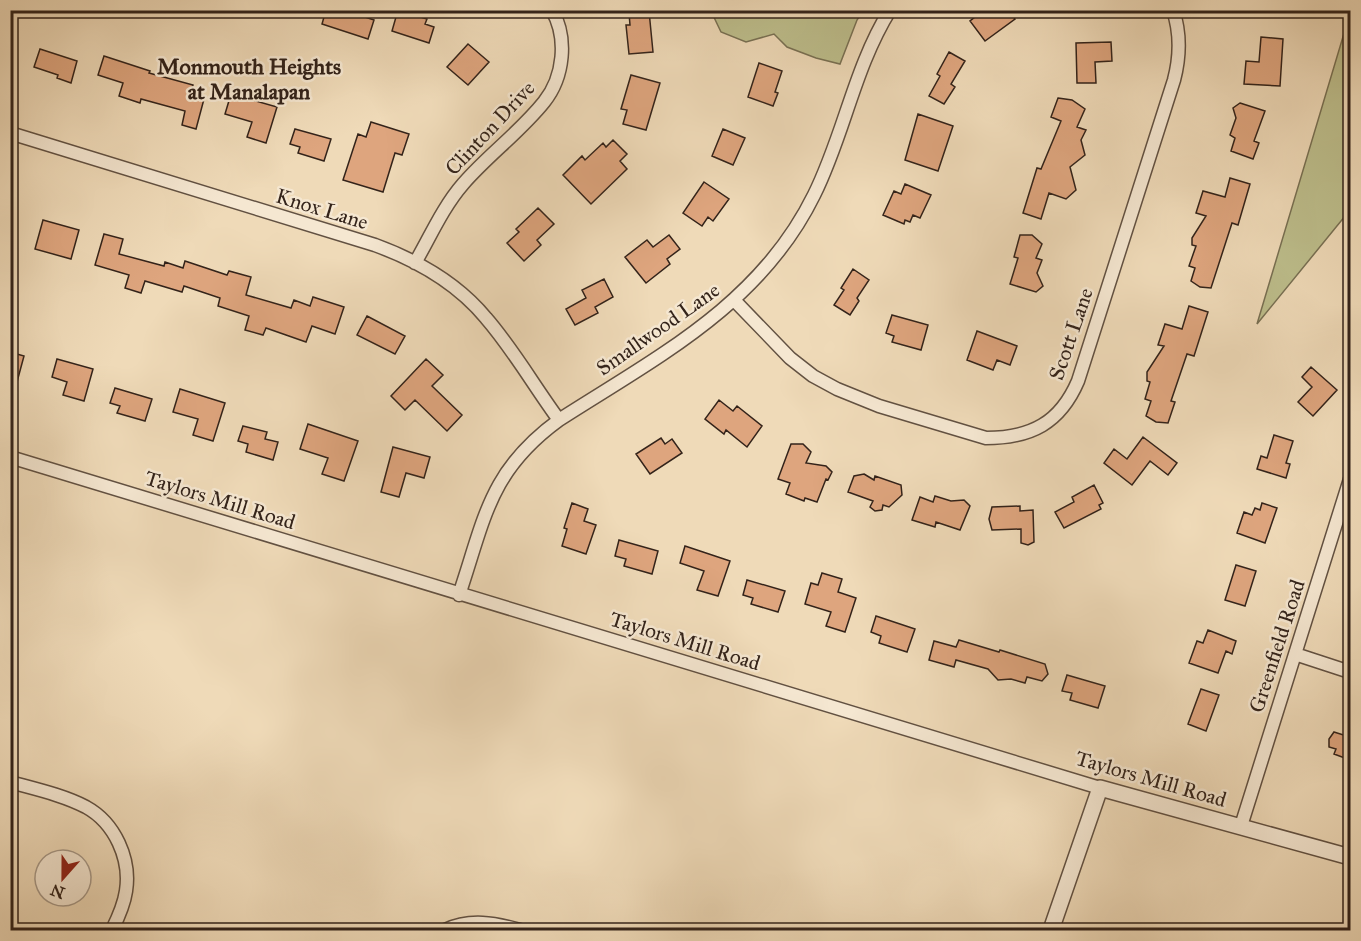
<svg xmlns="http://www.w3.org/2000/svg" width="1361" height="941" font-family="'IM FELL Great Primer',serif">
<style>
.green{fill:#bdbe8c;stroke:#787053;stroke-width:1.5}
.building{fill:#dea57e;stroke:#33231a;stroke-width:1.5}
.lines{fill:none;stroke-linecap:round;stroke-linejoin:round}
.minor-casing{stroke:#625142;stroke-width:15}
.tertiary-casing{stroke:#625142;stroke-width:18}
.minor{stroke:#f5e7d1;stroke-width:12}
.tertiary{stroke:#f5e7d1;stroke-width:15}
.labels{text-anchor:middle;stroke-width:5;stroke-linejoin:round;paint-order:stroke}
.street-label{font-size:21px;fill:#33231a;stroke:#f5e7d1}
.neighbourhood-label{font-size:22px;font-weight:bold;fill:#33231a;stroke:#f5e7d1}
</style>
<rect width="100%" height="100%" fill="#efdab8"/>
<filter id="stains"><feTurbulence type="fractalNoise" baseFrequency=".00333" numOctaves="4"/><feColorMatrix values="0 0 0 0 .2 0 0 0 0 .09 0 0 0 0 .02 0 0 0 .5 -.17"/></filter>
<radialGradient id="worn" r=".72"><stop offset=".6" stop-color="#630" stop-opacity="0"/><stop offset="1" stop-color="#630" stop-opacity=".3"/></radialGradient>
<path class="green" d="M711 11H863L857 20 840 64 816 58 787 47 774 34 746 42 721 32Z
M1350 28V210L1257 324 1345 30Z"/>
<path class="building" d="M326 10H344L374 20 368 39 322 24Z
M398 10 427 19 425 24 434 27 429 43 392 31Z
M984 10H1009L1015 19 985 41 970 21Z
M649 11 653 52 629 54 626 25H630L629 13Z
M1261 37 1283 39 1280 86 1244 84 1246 61 1259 62Z
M1111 42 1112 61 1095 62 1096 83H1077L1076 43Z
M468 44 489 62 468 85 447 67Z
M40 49 77 61 71 83 57 78 58 75 34 67Z
M949 52 965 61 951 84 955 87 944 104 929 96 940 76 937 74Z
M104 56 150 71 149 73 193 85 190 95 204 99 196 129 182 125 185 111 141 99 140 103 119 96 123 83 98 75Z
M759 63 782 71 775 92 778 93 773 106 748 97Z
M631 75 660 83 646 130 623 124 627 110 621 109Z
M231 94 277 107 266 143 247 137 252 122 225 114Z
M1058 98 1072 100 1085 109 1077 127 1086 130 1081 140 1085 155 1070 167 1076 190 1066 199 1049 193 1041 219 1023 213 1037 168 1041 169 1061 121 1051 117Z
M1240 103 1265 111 1254 141 1259 143 1253 159 1231 151 1235 138 1230 135 1236 118 1233 108Z
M918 114 953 126 938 171 905 160Z
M371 122 409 134 402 155 395 153 383 192 343 180 358 134 366 137Z
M295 129 331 139 324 161 298 153 300 147 290 144Z
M723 129 745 138 733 165 712 156Z
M613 140 627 154 620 161 627 169 591 204 563 175 582 156 585 160 603 143 606 147Z
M1230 178 1250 184 1238 225 1232 223 1211 288 1200 287 1191 281 1195 268 1189 266 1196 246 1192 245V238L1206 216 1196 213 1203 191 1225 197Z
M704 182 729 199 713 221 708 217 702 226 683 213Z
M905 184 931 195 920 218 913 215 910 222 905 220 904 224 883 215 894 191 901 194Z
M538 208 554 224 537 240 541 245 524 261 507 243 519 232 516 229Z
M43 220 79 230 71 259 35 249Z
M104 234 123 239 119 254 164 266 165 262 183 268 185 261 227 275 229 271 251 277 246 295 291 308 294 300 310 306 313 297 344 307 335 334 312 326 306 342 266 328 263 335 245 330 249 316 218 306 220 298 184 286 182 292 145 281 141 293 125 288 129 275 95 265Z
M669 235 680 249 667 259 670 264 646 283 625 257 647 240 653 247Z
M1020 235H1032L1042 244 1036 258 1042 260 1037 273 1043 286 1036 292 1010 284 1018 258 1014 257Z
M853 269 869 280 857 298 859 301 850 315 834 305 844 290 841 288Z
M604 279 613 297 595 307 598 313 575 325 566 309 586 298 582 290Z
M1189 306 1208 312 1194 356 1187 354 1171 401 1175 402 1168 423 1156 422 1146 416 1151 401 1145 399 1150 382 1147 381V372L1164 346 1158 345 1165 324 1182 329Z
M892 315 928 325 921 350 892 342 894 336 886 333Z
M367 316 405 336 395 354 357 335Z
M977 331 1017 346 1010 365 997 360 993 370 967 360Z
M10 352 24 356 14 393 10 392Z
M57 359 93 369 84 401 63 395 67 382 52 377Z
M426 359 443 375 432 386 462 415 447 431 415 400 405 410 391 396Z
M1311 367 1337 390 1313 416 1298 402 1312 387 1302 377Z
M115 388 152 399 145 421 117 413 120 406 110 403Z
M180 389 225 403 213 441 193 435 198 419 173 412Z
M719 400 733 411 737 406 762 426 747 447 726 430 724 434 705 419Z
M308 424 358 441 344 481 322 474 328 458 300 449Z
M243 426 267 432 265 439 278 442 273 460 246 452 248 444 238 441Z
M1274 435 1293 441 1286 463 1290 464 1286 478 1257 469 1261 456 1267 458Z
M1143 437 1177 463 1168 475 1150 461 1132 485 1104 463 1114 449 1127 459Z
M661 438 665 444 672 439 682 453 650 474 636 454Z
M791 444H803L811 452 806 463 826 466 832 472 828 480 826 479 817 502 805 498 804 501 786 494 790 483 778 479Z
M393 447 430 457 424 478 406 473 399 497 381 492Z
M864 474 874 480 875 476 901 485 902 495 889 507 883 505 882 510 875 511 870 507 873 501 848 492 854 476Z
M1094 485 1103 503 1099 505 1101 509 1064 528 1055 512 1074 502 1072 497Z
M935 496 951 501 964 500 970 506 960 530 936 522 935 527 912 520 920 497 933 502Z
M572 503 588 509 584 521 596 525 586 554 562 546 567 529 564 528Z
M1262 503 1277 508 1265 543 1237 533 1244 512 1252 515 1255 508 1260 510Z
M1020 506V511L1033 510 1034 542 1028 545 1021 543V529L992 530 989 519 992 507Z
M619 540 658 551 652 574 624 566 626 559 615 556Z
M685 546 730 561 718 596 697 590 704 571 680 563Z
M1236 565 1256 571 1245 606 1225 600Z
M822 573 842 579 838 592 856 598 845 632 826 626 831 612 805 604 811 583 818 585Z
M747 580 785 591 778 612 751 604 753 598 743 595Z
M876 616 915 629 907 652 879 643 881 636 871 632Z
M1208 630 1236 641 1232 654 1226 651 1218 673 1189 663 1197 641 1203 643Z
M959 640 999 652 1000 650 1045 664 1048 674 1042 681 1027 677 1025 683 1011 679 998 680 988 669 956 660 954 667 929 660 934 641 956 647Z
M1067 675 1105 686 1098 708 1070 700 1072 693 1062 691Z
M1201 689 1219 695 1206 731 1188 724Z
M1334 732 1350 737V760L1334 754 1336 749 1329 747V739Z"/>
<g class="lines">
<g class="minor-casing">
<path id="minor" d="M10 133 375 245C416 260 458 284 486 318 513 349 534 386 559 420
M415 263C430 237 443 207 463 184 488 155 520 132 544 102 564 77 568 38 552 10
M734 300 790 358 813 376 837 389 879 406 986 438C1031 438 1060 423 1078 381L1174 80C1180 57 1181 34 1173 10
M10 457 1100 788
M459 595C485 518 489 471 559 420 657 357 760 305 814 195 844 135 854 68 890 10
M1295 654 1350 672
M10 782C35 789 63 795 86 807 115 823 131 859 126 891 124 905 118 918 112 930
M1241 826 1350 479
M445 930C470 918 495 923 520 930"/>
</g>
<g class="tertiary-casing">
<path id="tertiary" d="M1051 930 1100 788 1350 857"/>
</g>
<use href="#minor" class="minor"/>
<use href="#tertiary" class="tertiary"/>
</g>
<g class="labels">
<g class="street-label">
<text transform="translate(490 128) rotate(-47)" y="7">Clinton Drive</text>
<text transform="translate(322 209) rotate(17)" y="7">Knox Lane</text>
<text transform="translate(658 329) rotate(-35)" y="7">Smallwood Lane</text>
<text transform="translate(1071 334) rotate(-71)" y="7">Scott Lane</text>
<text transform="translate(220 500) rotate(17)" y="7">Taylors Mill Road</text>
<text transform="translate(685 641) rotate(17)" y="7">Taylors Mill Road</text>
<text transform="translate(1277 646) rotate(-72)" y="7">Greenfield Road</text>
<text transform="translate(1151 779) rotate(16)" y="7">Taylors Mill Road</text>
</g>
<g class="neighbourhood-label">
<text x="249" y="74">Monmouth Heights<tspan x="249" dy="25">at Manalapan</tspan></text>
</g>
</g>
<rect width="1361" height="941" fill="none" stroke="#efdab8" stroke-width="36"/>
<rect x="12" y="12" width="1337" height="917" fill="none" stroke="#33231a" stroke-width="3"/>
<rect x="18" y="18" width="1325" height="905" fill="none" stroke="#33231a" stroke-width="1.5"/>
<g transform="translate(63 878) rotate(201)"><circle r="28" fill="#f5e7d1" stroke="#a79988" stroke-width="1.5"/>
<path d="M0-4.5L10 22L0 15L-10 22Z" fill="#8f2418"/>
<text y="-9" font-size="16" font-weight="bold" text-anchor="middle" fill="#33231a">N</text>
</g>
<rect width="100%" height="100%" filter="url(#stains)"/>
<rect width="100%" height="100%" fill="url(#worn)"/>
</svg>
